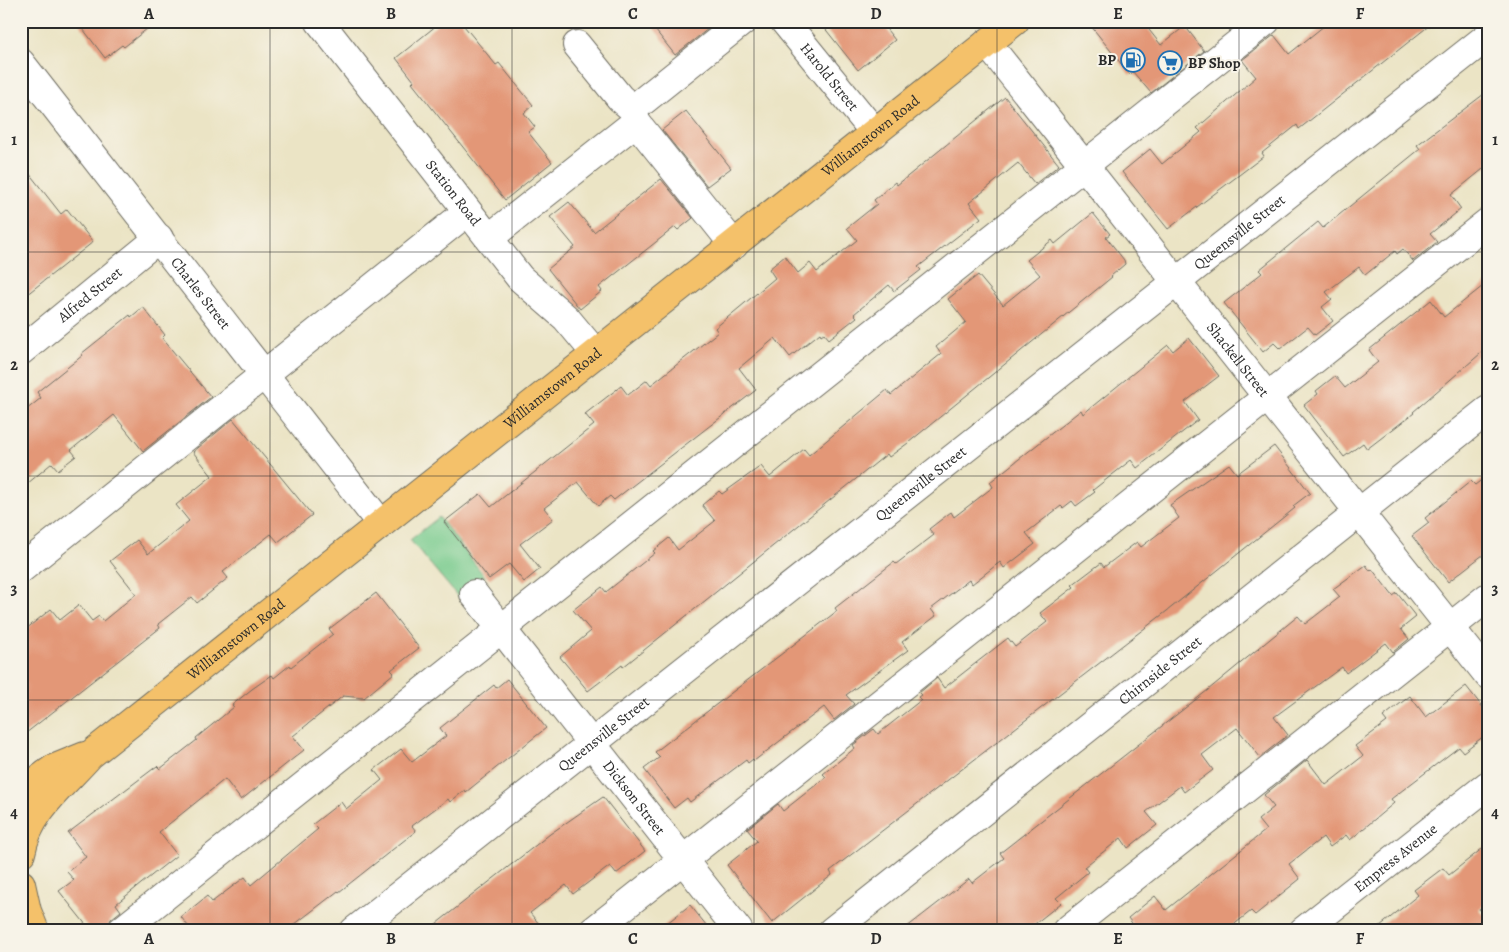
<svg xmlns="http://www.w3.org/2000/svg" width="1509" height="952" font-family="Alegreya,serif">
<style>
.green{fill:#78cb8d;stroke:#527b5c}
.building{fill:#e39777}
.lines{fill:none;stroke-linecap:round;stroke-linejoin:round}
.minor-casing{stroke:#6e6c61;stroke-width:30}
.major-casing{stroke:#6e6c61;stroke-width:30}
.minor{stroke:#fff;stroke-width:28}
.major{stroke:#f4c16a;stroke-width:28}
.grid{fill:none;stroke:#2b2b2b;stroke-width:1;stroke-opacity:0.55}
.labels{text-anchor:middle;stroke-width:4;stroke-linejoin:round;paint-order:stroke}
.poi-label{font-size:15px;font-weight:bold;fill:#2b2b2b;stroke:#f7f3e8;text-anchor:end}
.street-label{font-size:15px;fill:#2b2b2b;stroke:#f7f3e8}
.neatline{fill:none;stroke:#2b2b2b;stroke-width:2}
.grid-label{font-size:16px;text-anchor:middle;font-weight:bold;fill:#2b2b2b}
</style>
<rect width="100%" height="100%" fill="#f7f3e8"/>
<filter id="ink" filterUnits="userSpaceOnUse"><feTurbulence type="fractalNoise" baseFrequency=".02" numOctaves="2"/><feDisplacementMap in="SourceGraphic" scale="10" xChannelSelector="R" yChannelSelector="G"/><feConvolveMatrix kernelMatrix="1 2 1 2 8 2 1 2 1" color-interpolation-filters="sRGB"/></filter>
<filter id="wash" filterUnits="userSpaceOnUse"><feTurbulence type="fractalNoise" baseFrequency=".0096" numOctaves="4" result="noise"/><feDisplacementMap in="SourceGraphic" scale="20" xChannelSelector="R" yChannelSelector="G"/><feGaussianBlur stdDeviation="1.12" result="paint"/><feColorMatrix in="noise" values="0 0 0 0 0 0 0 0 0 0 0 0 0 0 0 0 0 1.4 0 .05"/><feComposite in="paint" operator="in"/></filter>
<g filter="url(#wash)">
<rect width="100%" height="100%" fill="#ebe4c5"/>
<path class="green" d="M439 517 485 577 459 598 410 540Z"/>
<g id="blocks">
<path class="building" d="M77 21H157L124 47 122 45 105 58Z
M442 21H460L496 65 499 63 533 105 524 113 535 127 528 132 552 162 505 200 412 83 414 81 396 58Z
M648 21H718L675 55Z
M819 21H880L895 40 858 70Z
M1087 21H1142L1161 45 1185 26 1204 51 1151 93 1133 72 1130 75Z
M1330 21H1435L1299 129 1297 125 1262 153 1264 156 1168 229 1122 172 1150 149 1162 164 1201 132 1197 128 1256 77 1242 60 1274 35 1289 54Z
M1488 91V165L1451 195 1461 209 1430 234 1437 242 1413 261 1403 249 1397 254 1395 251 1365 275 1359 267 1326 292 1332 299 1322 307 1333 321 1315 335 1308 327 1280 349 1274 343 1263 352 1224 303 1262 273 1259 270 1318 222 1323 228 1420 149 1417 145Z
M1005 97 1059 165 1035 184 1018 163 969 203 981 218 918 267 921 270 894 291 889 285 854 314 857 317 829 339 824 333 821 335 820 333 790 357 775 338 739 368 756 390 614 500 610 496 598 506 578 482 544 508 553 519 520 544 540 569 524 582 509 564 489 579 444 522 480 494 491 507 594 425 585 414 621 386 628 395 647 380 651 385 718 332 715 328 775 278 769 269 785 256 798 273 810 263 817 272 857 240 847 228 877 204 874 200 895 182 897 185Z
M686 111 731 168 707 186 662 130Z
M21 163 61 214 67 209 93 242 21 299Z
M661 179 693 218 678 230 675 227 599 287 602 291 580 309 548 269 575 247 550 217 569 202 594 232Z
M1093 213 1110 234 1106 237 1124 260 1125 264 1111 276 1112 277 908 443 889 457 887 454 623 667 622 665 588 691 560 657 591 631 573 610 602 587 606 592 655 553 653 551 669 538 678 550 715 521 702 505 719 491 722 494 761 466 770 477 804 449 809 455 887 390 891 395 941 354 936 347 966 322 948 299 978 275 1003 305 1040 275 1027 260 1052 240 1055 244Z
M1488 282V347L1413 412 1414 413 1367 449 1363 443 1344 457 1304 405 1318 394 1316 391 1335 376 1345 388 1378 362 1369 350 1431 300 1444 317Z
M143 307 165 335 162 338 211 397 143 451 114 415 71 450 76 456 58 470 52 463 21 489V414L41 398 37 392 83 355 81 354 130 315 131 317Z
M1189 338 1219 376 1185 402 1198 420 1137 468 1131 460 1093 490 1095 492 1076 506 1072 501 1063 508 1061 506 1026 533 1035 544 1004 568 1000 562 972 584 969 580 931 609 936 616 902 642 908 650 846 695 854 704 834 720 824 707 754 761 753 759 748 763 746 760 690 802 687 798 674 808 644 769 660 757 655 752 837 611 835 608 894 562 896 564 934 535 929 529 951 512 954 517 993 487 990 482 1081 410 1083 414 1168 345 1173 351Z
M233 419 312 515 278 542 271 534 223 572 228 578 197 603 192 597 158 624 160 628 21 737V633L51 609 60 620 79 605 92 621 99 616 103 621 136 594 110 561 137 540 148 554 189 521 176 505 212 476 193 452Z
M1274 446 1310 493 1293 506 1295 508 1167 611 830 871 832 875 772 923 727 865 757 841 747 829 778 804 783 811 826 777 823 774 855 748 853 745 874 729 878 734 921 700 918 697 921 695 919 693 937 678 944 688 1008 638 1015 647 1047 622 1040 613 1074 587 1072 585 1101 563 1104 567 1137 542 1141 547 1179 518 1170 505 1229 464 1237 474Z
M1488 475V551L1448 582 1412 536 1429 523 1425 518 1471 481 1475 485Z
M1366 565 1370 571 1372 569 1393 596 1397 593 1416 617 1401 629 1409 639 1393 652 1386 643 1346 673 1342 667 1274 717 1288 735 1260 757 1237 728 1202 755 1213 770 1184 792 1180 786 1146 812 1157 825 1128 848 1121 838 1084 867 1088 872 1056 898 1061 903 1026 931H902L969 879 972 883 1004 858 1000 853 1208 690 1298 616 1305 624 1340 597 1333 589Z
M376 593 419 648 391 670 394 673 364 698 343 696 293 736 304 750 241 800 225 779 159 832 177 855 116 904 121 911 111 919 106 931H91L59 891 74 880 67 872 86 857 68 833 157 766 160 769 197 740 196 738 234 707 232 705 252 689 272 675 274 678 290 665 291 667 333 634 329 629Z
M507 679 546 728 466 792 465 790 450 802 448 799 412 826 416 831 339 892 338 891 286 931H192L181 917 207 896 212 902 245 877 251 885 318 829 313 824 341 802 346 809 382 780 374 770 401 749 412 762 446 736 440 728 494 685 496 688Z
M1466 686 1488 714V733L1463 752 1459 747 1391 799 1394 803 1350 840 1346 835 1330 847 1323 837 1289 864 1300 879 1255 915 1251 911 1226 931H1138L1128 918 1155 896 1166 910 1266 830 1258 820 1274 807 1264 795 1307 760 1326 785 1363 756 1355 746 1387 722 1383 717 1410 696 1426 717Z
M603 797 645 851 616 874 610 866 573 894 566 885 530 913 545 931H427L550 834Z
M1488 844V902L1479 909 1488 919 1473 931H1374L1418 895 1414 890 1443 868 1449 875Z
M690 905 711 931H657Z"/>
</g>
</g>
<g filter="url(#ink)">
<use href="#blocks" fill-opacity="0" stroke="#6e6c61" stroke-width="1"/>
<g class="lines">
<g class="minor-casing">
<g id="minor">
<path id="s1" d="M319 21 520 278 566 318 596 354"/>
<path id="s2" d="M784 21 875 133"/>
<path id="s3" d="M987 43 1488 675"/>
<path d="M577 45 620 98 633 109"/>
<path id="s4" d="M21 63 381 524"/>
<path d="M636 122 734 245"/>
<path d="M489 238 636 122 633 109 743 21"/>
<path id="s5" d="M21 351 159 238"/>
<path d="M21 569 467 212"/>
<path id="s6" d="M474 594 739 931"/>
<path d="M121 931 1266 21"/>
<path id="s7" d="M354 931 1488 36"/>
<path d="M593 931 1488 222"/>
<path id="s8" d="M832 931 1488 410"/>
<path d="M1066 931 1488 597"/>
<path id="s9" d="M1303 931 1488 785"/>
</g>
</g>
<g class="major-casing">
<g id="major">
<path d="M21 792 53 769 85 756"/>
<path id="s10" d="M21 853C29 810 63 786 90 755L1015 21"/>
<path d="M21 884 27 911 35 931"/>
</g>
</g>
<use href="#minor" class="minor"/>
<use href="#major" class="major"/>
</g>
</g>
<path class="grid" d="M270 21V931M512 21V931M754 21V931M997 21V931M1239 21V931M21 252H1488M21 476H1488M21 700H1488"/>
<defs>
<g id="fuel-ring" transform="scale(1.25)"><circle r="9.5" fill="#f7f3e8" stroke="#1f6fb2" stroke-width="1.5"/><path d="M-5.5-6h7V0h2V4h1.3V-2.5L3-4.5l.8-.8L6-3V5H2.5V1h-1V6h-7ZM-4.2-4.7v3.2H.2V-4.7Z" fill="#1f6fb2"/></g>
<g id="supermarket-ring" transform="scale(1.25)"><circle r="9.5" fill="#f7f3e8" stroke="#1f6fb2" stroke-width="1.5"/><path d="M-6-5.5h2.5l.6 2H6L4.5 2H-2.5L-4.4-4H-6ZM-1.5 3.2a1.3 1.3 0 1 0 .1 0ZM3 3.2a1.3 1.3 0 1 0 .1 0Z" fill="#1f6fb2"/></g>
</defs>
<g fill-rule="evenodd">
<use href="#fuel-ring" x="1133" y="60"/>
<use href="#supermarket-ring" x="1170" y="63"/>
</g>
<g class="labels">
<g class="poi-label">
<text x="1116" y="65">BP</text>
<text x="1188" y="68" text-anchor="start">BP Shop</text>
</g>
<g class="street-label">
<text dy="5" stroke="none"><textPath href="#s2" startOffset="72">Harold Street</textPath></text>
<text dy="5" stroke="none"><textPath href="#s10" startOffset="1118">Williamstown Road</textPath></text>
<text dy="5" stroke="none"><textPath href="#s1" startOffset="218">Station Road</textPath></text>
<text dy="5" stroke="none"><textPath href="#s7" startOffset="1128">Queensville Street</textPath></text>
<text dy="5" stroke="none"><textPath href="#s4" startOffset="292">Charles Street</textPath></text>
<text dy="5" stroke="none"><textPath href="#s5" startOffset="89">Alfred Street</textPath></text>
<text dy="5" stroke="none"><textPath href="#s3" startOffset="404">Shackell Street</textPath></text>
<text dy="5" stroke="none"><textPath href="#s10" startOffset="712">Williamstown Road</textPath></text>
<text dy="5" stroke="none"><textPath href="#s7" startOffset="722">Queensville Street</textPath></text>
<text dy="5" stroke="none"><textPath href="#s10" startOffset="308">Williamstown Road</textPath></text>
<text dy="5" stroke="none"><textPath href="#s8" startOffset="419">Chirnside Street</textPath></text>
<text dy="5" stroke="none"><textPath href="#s7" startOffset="318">Queensville Street</textPath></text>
<text dy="5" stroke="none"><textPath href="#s6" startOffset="259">Dickson Street</textPath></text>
<text dy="5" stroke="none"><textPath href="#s9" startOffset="118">Empress Avenue</textPath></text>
</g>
</g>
<rect width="1509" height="952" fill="none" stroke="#f7f3e8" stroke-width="55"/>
<rect x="28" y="28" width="1454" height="896" class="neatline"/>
<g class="grid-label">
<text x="149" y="19">A</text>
<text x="391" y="19">B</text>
<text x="633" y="19">C</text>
<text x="876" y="19">D</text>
<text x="1118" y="19">E</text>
<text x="1360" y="19">F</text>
<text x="14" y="145">1</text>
<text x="1495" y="145">1</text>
<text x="14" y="370">2</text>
<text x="1495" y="370">2</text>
<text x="14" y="594">3</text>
<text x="1495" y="594">3</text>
<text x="14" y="818">4</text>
<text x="1495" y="818">4</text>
<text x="149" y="944">A</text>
<text x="391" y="944">B</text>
<text x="633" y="944">C</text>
<text x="876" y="944">D</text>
<text x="1118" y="944">E</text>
<text x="1360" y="944">F</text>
</g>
</svg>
